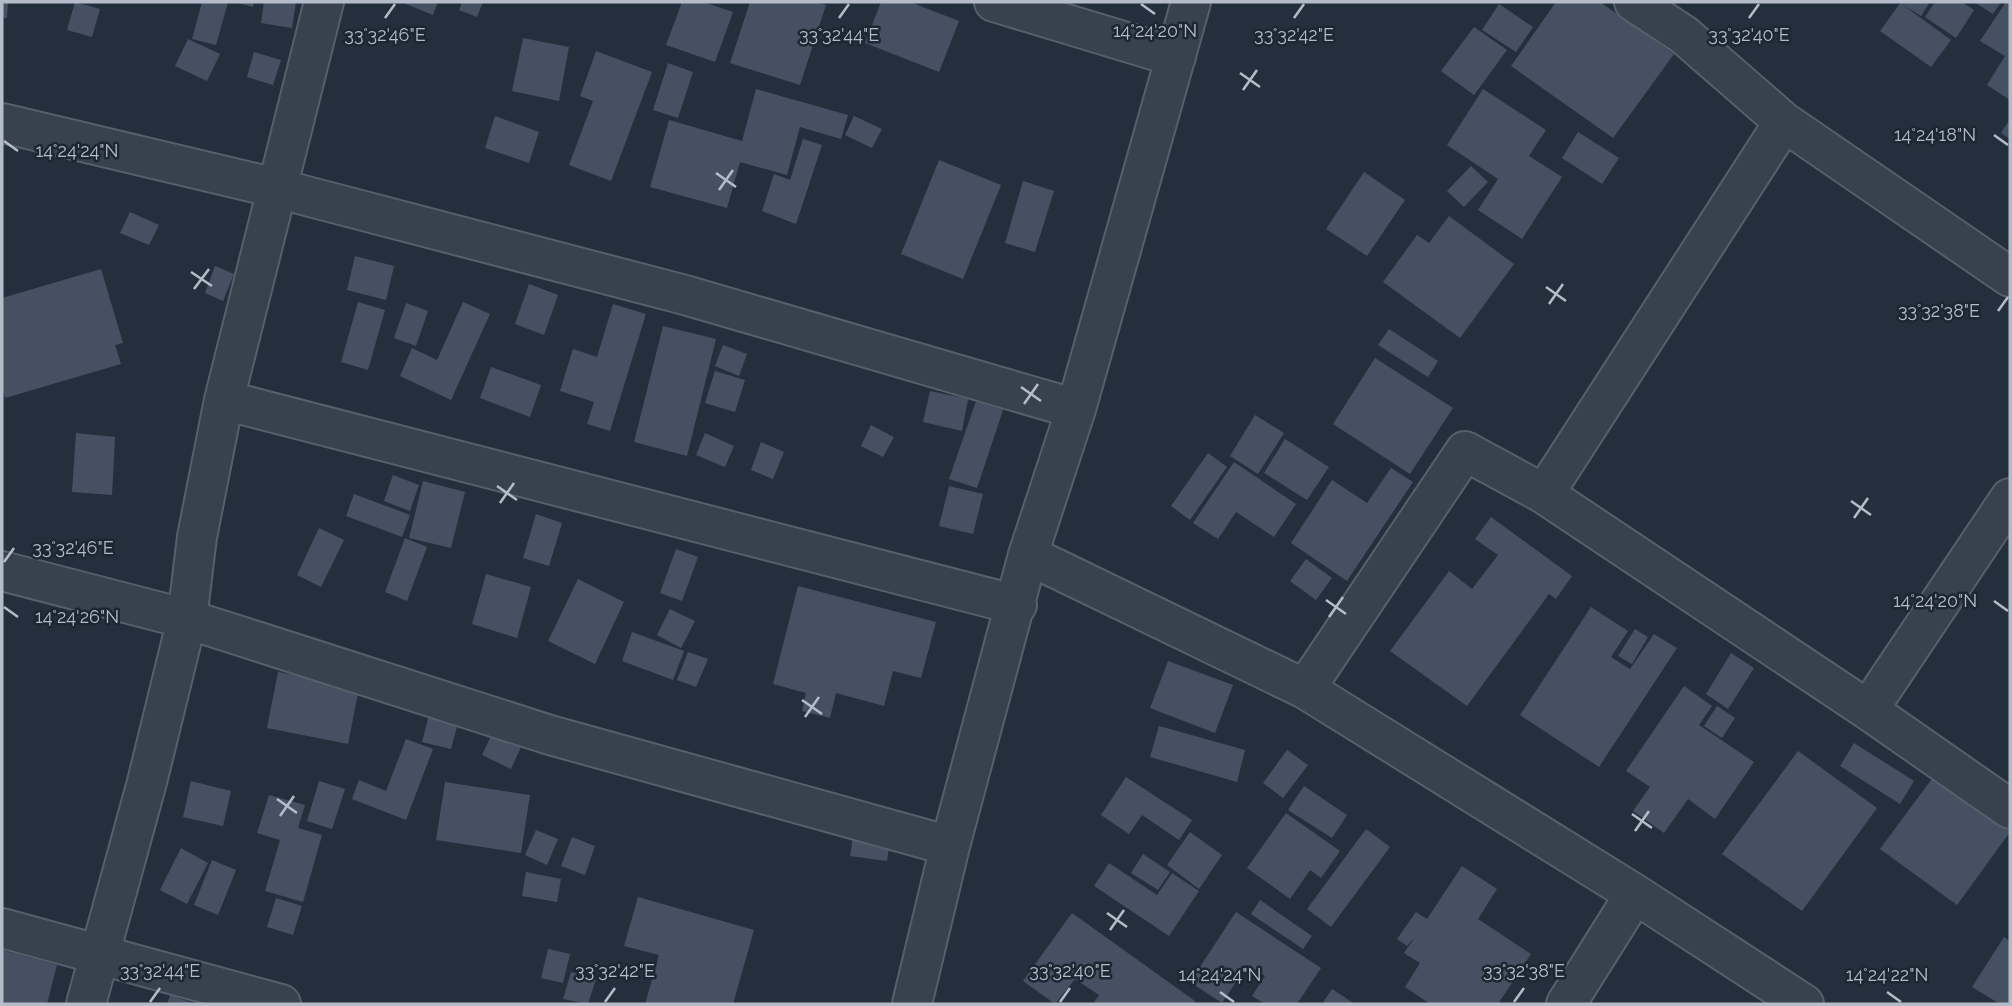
<svg xmlns="http://www.w3.org/2000/svg" width="2012" height="1006" font-family="Raleway,sans-serif">
<style>
.building{fill:#455162}
.lines{fill:none;stroke-linecap:round;stroke-linejoin:round}
.minor-casing{stroke:#565f6c;stroke-width:42}
.minor{stroke:#38414e;stroke-width:38}
.ticks{fill:none;stroke:#b4bcc9;stroke-width:2.5}
.ticks-label{font-size:18px;text-anchor:middle;fill:#b4bcc9;stroke:#1d2633;stroke-width:5;stroke-linejoin:round;paint-order:stroke}
</style>
<rect width="100%" height="100%" fill="#242f3e"/>
<path class="building" d="M2 2H8L7 18H2Z
M75 2 100 9 92 37 67 30Z
M202 2H228L216 45 192 39Z
M235 2H254L253 7Z
M264 2H296L292 28 261 23Z
M401 2H438L433 15Z
M462 2H483L477 17 459 10Z
M682 2H703L733 12 715 62 666 45Z
M750 2H815L826 5 800 85 730 63Z
M881 2H910L959 21 939 72 865 43Z
M1556 2H1600L1674 54 1613 138 1511 66Z
M1901 2H1930L1921 16 1903 5 1951 40 1931 67 1880 31Z
M1935 2H1962L1974 10 1956 38 1925 17Z
M1974 2H2001L1993 14Z
M2006 2H2010V100L1987 85 2005 56 1980 41Z
M1499 4 1533 27 1516 52 1482 30Z
M1474 27 1507 50 1474 95 1441 71Z
M523 38 569 47 559 101 512 91Z
M188 39 220 54 207 81 175 66Z
M596 51 652 72 611 181 569 165 593 101 580 96Z
M254 52 281 60 273 85 247 77Z
M668 63 693 72 678 118 653 110Z
M756 89 848 115 841 139 800 127 787 175 740 162 727 208 650 187 669 120 742 141Z
M1483 89 1546 130 1529 156 1562 177 1522 239 1478 210 1498 179 1447 145Z
M495 116 539 132 529 163 485 148Z
M854 116 882 129 872 148 845 135Z
M2010 119V139L2001 133Z
M1578 132 1619 158 1602 184 1562 158Z
M803 139 822 145 796 224 762 211 774 174 790 180Z
M939 160 1001 185 963 279 901 254Z
M1471 166 1488 182 1464 207 1447 191Z
M1364 172 1405 200 1367 256 1326 229Z
M1023 181 1054 191 1035 252 1005 243Z
M130 212 159 225 149 245 120 233Z
M1449 216 1514 264 1460 338 1383 282 1417 235 1429 243Z
M355 256 394 266 386 300 347 290Z
M215 266 234 274 223 301 205 293Z
M101 269 123 343 115 345 121 364 5 398 2 388V298Z
M529 284 558 295 544 335 515 324Z
M358 302 385 310 368 370 341 362Z
M463 302 490 314 451 400 400 376 412 348 437 360Z
M406 303 428 311 416 346 394 338Z
M613 304 646 314 610 431 587 424 594 402 560 391 573 349 597 357Z
M663 326 716 339 687 456 634 442Z
M1389 329 1438 361 1428 377 1378 345Z
M723 345 747 354 739 376 715 366Z
M1375 358 1453 408 1410 474 1333 424Z
M491 367 541 385 530 417 480 398Z
M715 371 745 380 735 412 705 403Z
M930 391 968 399 962 431 923 422Z
M976 401 1003 410 977 488 949 479Z
M1255 415 1284 433 1258 474 1230 456Z
M871 425 894 437 883 457 861 446Z
M76 433 115 437 112 495 72 492Z
M705 433 734 446 725 467 696 455Z
M1285 439 1329 467 1307 500 1264 473Z
M761 442 784 452 773 479 751 470Z
M1208 453 1227 467 1190 520 1171 506Z
M1234 462 1296 504 1274 537 1236 512 1218 539 1193 523Z
M1391 468 1413 482 1347 581 1291 543 1332 480 1367 503Z
M393 475 419 485 410 511 384 501Z
M423 481 465 492 451 548 409 538Z
M949 486 983 494 973 534 939 526Z
M354 494 410 515 402 537 346 516Z
M536 514 562 523 549 566 523 558Z
M1491 517 1572 576 1556 599 1549 594 1467 706 1390 651 1449 571 1472 589 1498 555 1475 539Z
M319 528 344 540 321 587 297 575Z
M405 538 427 547 407 601 385 592Z
M676 549 698 557 682 601 660 593Z
M1306 559 1332 578 1316 600 1290 581Z
M486 574 531 587 517 638 472 624Z
M578 579 624 602 595 664 548 641Z
M798 586 936 622 921 678 893 671 884 706 836 693 830 718 802 711 806 693 773 684Z
M1591 607 1628 631 1611 657 1630 669 1654 634 1677 648 1599 767 1520 715Z
M670 609 695 621 681 648 657 635Z
M1635 629 1648 637 1632 664 1618 656Z
M632 632 684 651 673 680 622 661Z
M688 652 708 659 696 687 677 680Z
M1731 653 1754 668 1728 709 1706 694Z
M1168 661 1233 685 1215 733 1150 708Z
M278 672 359 688 348 744 267 728Z
M1684 686 1712 706 1699 725 1754 762 1715 819 1688 799 1664 833 1633 811 1650 787 1626 771Z
M1717 706 1735 718 1722 738 1704 726Z
M430 711 459 719 451 749 422 742Z
M496 725 525 738 511 769 482 755Z
M1159 726 1245 750 1237 782 1150 757Z
M406 739 433 749 406 820 352 799 359 780 386 791Z
M1854 743 1914 781 1900 804 1840 766Z
M1287 750 1308 765 1283 798 1263 783Z
M1798 751 1877 808 1802 911 1722 854Z
M1934 776 2010 832 1957 905 1880 849Z
M1126 777 1192 820 1179 840 1142 815 1129 834 1101 815Z
M191 781 231 791 223 826 183 817Z
M319 781 345 789 332 829 307 821Z
M445 782 530 795 521 853 436 840Z
M1304 786 1347 815 1332 838 1288 810Z
M269 795 305 805 298 828 322 835 303 902 265 891 280 840 257 833Z
M1286 813 1340 851 1321 878 1310 870 1290 899 1247 868Z
M855 823 892 829 887 861 850 856Z
M1366 829 1390 847 1331 927 1307 909Z
M536 830 558 839 547 865 525 855Z
M1190 832 1222 855 1199 889 1167 865Z
M572 837 595 846 585 875 561 866Z
M181 848 208 863 187 904 160 890Z
M1143 854 1170 872 1158 890 1131 873Z
M212 860 236 870 218 915 194 905Z
M1109 863 1157 895 1172 873 1199 891 1169 936 1094 886Z
M1462 866 1497 889 1478 919 1531 954 1498 1004H1430L1405 987 1420 963 1404 953 1415 937 1407 946 1397 939 1416 912 1427 919Z
M526 872 561 879 557 902 522 896Z
M638 897 754 930 733 1004H645L659 955 624 946Z
M276 898 302 906 293 935 267 927Z
M1260 900 1312 936 1303 949 1251 914Z
M1236 912 1321 968 1297 1004H1265L1252 996 1265 976 1247 965 1222 1003 1190 982Z
M1072 913 1195 1001 1193 1004H1093L1099 995 1075 979 1055 1004 1023 981Z
M2004 937 2010 941V1004H2000L1972 987Z
M548 949 570 954 563 983 541 978Z
M2 950 57 965 47 1004H2Z
M571 972 596 979 588 1004 563 999Z
M1332 989 1355 1004H1322Z
M170 995 195 1004H167Z"/>
<g class="lines">
<g class="minor-casing">
<path id="minor" d="M994 2 1176 57
M1634 2 1684 35 1784 122 2010 277
M2 123 276 188 685 295 1076 409
M224 400 1017 605
M1544 494 1784 122
M1028 555 1305 689 1635 894 1804 1004
M2 571 187 619 550 735 950 846
M1305 689 1465 451 1544 494 1868 710 2010 809
M1868 710 2010 498
M2 928 281 1004
M86 1004 147 782 187 619 197 537 224 400 324 2
M912 1004 950 846 1028 555 1076 409 1191 2
M1566 1004 1635 894"/>
</g>
<use href="#minor" class="minor"/>
</g>
<path class="ticks" d="M1141 4 1155 14M385 18 395 4M839 18 849 4M1294 18 1304 4M1749 18 1759 4M1240 73 1260 87M1243 90 1257 70M1994 135 2008 145M4 141 18 151M716 173 736 187M719 190 733 170M191 272 212 286M1546 287 1566 301M194 289 209 269M1549 304 1563 284M1998 311 2008 297M1021 387 1041 401M1024 404 1038 384M497 486 517 500M1851 501 1871 515M500 503 514 483M1854 518 1868 498M4 562 14 548M1326 600 1346 614M1994 601 2008 611M4 607 18 617M1329 617 1343 597M802 700 822 714M805 717 819 697M277 799 297 813M1632 814 1652 828M280 816 294 796M1635 831 1649 811M1107 913 1127 927M1110 930 1124 910M1220 992 1234 1002M1887 992 1901 1002M150 1002 160 988M605 1002 615 988M1060 1002 1070 988M1514 1002 1524 988"/>
<g class="ticks-label">
<text x="1155" y="37">14°24'20"N</text>
<text x="385" y="41">33°32'46"E</text>
<text x="839" y="41">33°32'44"E</text>
<text x="1294" y="41">33°32'42"E</text>
<text x="1749" y="41">33°32'40"E</text>
<text x="1935" y="141">14°24'18"N</text>
<text x="77" y="157">14°24'24"N</text>
<text x="1939" y="317">33°32'38"E</text>
<text x="73" y="554">33°32'46"E</text>
<text x="1935" y="607">14°24'20"N</text>
<text x="77" y="623">14°24'26"N</text>
<text x="160" y="977">33°32'44"E</text>
<text x="615" y="977">33°32'42"E</text>
<text x="1070" y="977">33°32'40"E</text>
<text x="1524" y="977">33°32'38"E</text>
<text x="1220" y="981">14°24'24"N</text>
<text x="1887" y="981">14°24'22"N</text>
</g>
<rect width="2012" height="1006" fill="none" stroke="#b4bcc9" stroke-width="7"/>
</svg>
